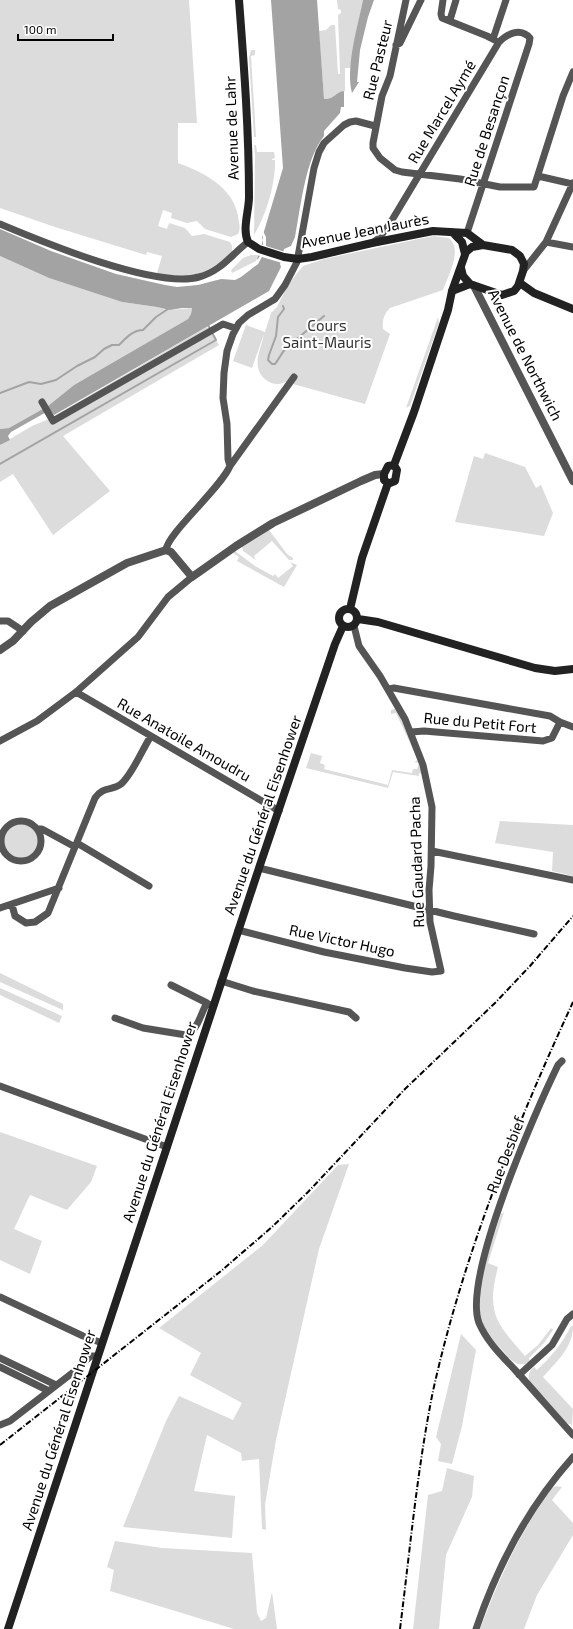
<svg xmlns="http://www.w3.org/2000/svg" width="573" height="1629" font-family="'Exo 2',sans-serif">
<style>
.green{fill:#dcdcdc}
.water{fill:#a3a3a3}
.pier{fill:#fff}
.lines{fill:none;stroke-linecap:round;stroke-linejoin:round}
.stream{stroke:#a3a3a3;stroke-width:2}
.minor{stroke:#555;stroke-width:7}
.tertiary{stroke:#555;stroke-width:8}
.secondary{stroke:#222;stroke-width:8}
.rail{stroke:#000;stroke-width:2;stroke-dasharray:6 2 1 2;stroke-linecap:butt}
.labels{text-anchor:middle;stroke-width:4;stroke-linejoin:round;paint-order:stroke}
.street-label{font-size:15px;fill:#000;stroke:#fff}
.park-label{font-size:15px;fill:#333;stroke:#fff}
</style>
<rect width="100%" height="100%" fill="#fff"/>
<path class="green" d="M0 0H189L197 123H178V163C203 172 233 187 238 216 239 223 241 229 238 234L231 237 205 229 197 221 187 223 171 218 172 213 163 210 158 226 167 229 169 223 185 228 192 236 204 234 230 242 232 246V253C203 276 196 278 159 274L157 273 162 256 147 252 146 255 55 227 0 208Z
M337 0H363L350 68H345V91C337 92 333 100 324 100L319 31 326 30 331 25H335L338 74H340L338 15 341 13V10L338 9Z
M251 50H255V55L251 56 256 137H254L249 58Z
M254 145H256L257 152H274L275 158 272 159V160H275V166C274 188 266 215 254 235L255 155Z
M433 236 449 238C463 250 448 276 443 290L390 308C384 314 382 320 383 329L390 334 365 404 286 382C279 385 272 385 266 380 250 367 261 350 264 334L252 368 233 361 246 325 265 332 271 313 277 307 288 285 303 266 324 259Z
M251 255H258L256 261 232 273 231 270 243 258Z
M0 256 49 278 122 302 157 307 170 310 192 308 191 314 188 319 74 385 48 406 9 428 0 429Z
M438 317 439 323 410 406 406 408Z
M207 327 219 345 63 436 110 491 53 535 13 474 0 482V445L32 426 49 419Z
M485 453 525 467 536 488 541 485 553 513 544 536 455 522 474 456 483 459Z
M269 530 287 554 293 558V560H289L272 541 254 556 256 560 243 551 242 547Z
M235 551 255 566 273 576 275 574 278 578 293 566 290 562 297 565 284 587 237 561 239 557 233 553Z
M394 709H397L399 714 418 756 422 774 419 773V776L393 772 388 788 306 768 311 753 322 756 320 763 325 765 324 769 388 785 392 770 412 773 413 769H417L419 763 414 762 418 760 396 713 391 714V710Z
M1 841a20 20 0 1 1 40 0a20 20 0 1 1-40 0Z
M500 821 573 825V876L552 871 553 852 495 843Z
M0 973 63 1004V1010L0 982Z
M0 988 9 992 62 1016 59 1023 0 995Z
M0 1132 97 1166 91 1182 67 1210 30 1195 14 1229 42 1241 30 1274 0 1260Z
M349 1164 319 1249 276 1440 265 1505 266 1530 262 1529 259 1459 242 1461 241 1453 207 1435 194 1491 235 1496 232 1538 123 1527 166 1421 179 1396 233 1420 242 1403 190 1375 201 1353 159 1328 263 1245 338 1165Z
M504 1212 488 1263 498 1267C486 1313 496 1323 525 1356L538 1345 551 1328 553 1330 544 1343 529 1358 530 1362C518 1368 511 1361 504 1352 496 1343 484 1332 481 1319 474 1285 491 1245 501 1214Z
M571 1326H573C573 1348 556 1362 543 1377L573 1409 572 1425 567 1423 530 1382C527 1376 529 1371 534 1367L537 1370C551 1357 562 1344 571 1326Z
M461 1334 476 1350 462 1426 452 1464 438 1461 441 1444 436 1437Z
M447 1468 474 1476 472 1497 446 1555 439 1629H413L428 1495 442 1491Z
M556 1486 562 1487 552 1500 573 1523V1535L537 1595 524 1629H480C496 1587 513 1547 537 1510 543 1502 547 1490 556 1486Z
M115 1541 162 1548 252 1553 257 1613 261 1621 266 1618 272 1592 277 1629H234L110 1591 114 1570 107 1567Z"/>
<path class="water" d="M271 0H317L324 99C334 100 335 92 344 91V107H341L340 113 324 131V136C305 160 301 206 295 237L291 246 284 249 280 264 281 267 269 291 54 415 50 410 11 432 8 436 10 440 0 445V429L9 428 48 406 74 385 188 319 191 314 192 308H182L170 310 157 307 122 302 49 278 0 256V229L51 251 116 274 165 285 177 287 198 285 221 279 235 280 241 277 258 264 259 261 257 259 263 240 262 238 283 168Z
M363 0H374L368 17 360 50 357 82H359L352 93C345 67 358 26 363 0Z"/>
<path class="pier" d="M263 231 266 237V246L285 252 282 263 262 257 258 264 247 269 256 262 260 256 257 255 261 244 263 245V237L262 233Z"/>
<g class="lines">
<path class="stream" d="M283 306 284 309 278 317 276 336 269 355 268 360 272 364H275C281 357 283 348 291 344L324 316
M0 393 29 382 41 384 56 380 77 366 95 357 104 349 112 345H119C126 338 133 330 143 330L156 317 168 309
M0 464 216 340 208 325"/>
<path class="minor" d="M406 0 390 76 382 96 373 143V148L380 158 395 170 402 172 460 179 500 187H534L563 96 573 72
M443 0 441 14 442 18 487 36 499 42
M450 20 456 0
M493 39 506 0
M396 45 400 43 421 0
M538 176 573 184
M0 224C43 242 155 289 199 277 221 271 231 255 248 242
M546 242 573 247
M372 243 379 238 389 225 499 42C507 34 520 27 530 38L529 44 467 233
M523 271 546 242 573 183
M42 402 53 421 223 324 235 328
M230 466 294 377
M166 550C167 534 220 489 230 466L228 459 227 424 223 398 224 373 227 351 233 334 239 323 248 315 275 299 285 285 297 262 314 168 319 152 324 143 344 125 350 122 356 121 375 126
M0 621H8L23 631
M389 689 394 688 550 716 560 722 573 727
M76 692 279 811
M411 732 424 731 543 741 552 738 560 722
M0 741 37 721 76 692 138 637 168 597 192 577
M1 841a20 20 0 1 1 40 0a20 20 0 1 1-40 0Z
M38 829H42L75 847
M77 843 149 886
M432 851 573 880
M259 868 454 916 534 934
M12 905 15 916 26 923 35 922 48 913 95 798C103 786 112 791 121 784 132 775 143 748 151 736
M0 908 59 888
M238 930 324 952 405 968 432 972 441 971 430 922 429 890 431 866 432 807 423 765 405 719 380 676 359 646 354 626
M221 981 253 991 349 1012 356 1018
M171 985 207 1003
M115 1018 143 1028 186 1035C198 1031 201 1012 207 1003L214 1005
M562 1061 558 1065C535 1112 462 1278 479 1323 487 1342 503 1357 516 1371 535 1392 554 1414 573 1435
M0 1086 167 1147
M0 1297 83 1336 102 1343
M0 1358 56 1385
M0 1367 49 1391
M519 1375 552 1345 567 1319 573 1314
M0 1425 10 1421 71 1374 91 1356H98
M476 1629C497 1567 529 1506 573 1457"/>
<path class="tertiary" d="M474 286 573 481
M0 650 13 641 31 622 50 606 127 563 166 550 171 552 192 577 236 546 273 523 361 481 375 475 384 474"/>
<path class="secondary" d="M239 0C244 66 249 131 249 197 249 211 242 229 248 242L259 249 284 257 298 259 312 257 372 243 433 231 467 233 483 245
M453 233 462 242 465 254
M520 283 534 293 573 309
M452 291 470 284
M394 465 414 412 448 310 452 291 466 252 472 247 483 245 512 250 520 256 524 264 523 271 518 286 514 291 502 295 470 284 463 276 461 268
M388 483 384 480V474L388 466 394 465
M388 483H390L395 481 397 470 394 465
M339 618a9 9 0 1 1 18 0a9 9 0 1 1-18 0Z
M350 609 362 558 388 483
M358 619 378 622 535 668 555 671 573 669
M8 1629 259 868 335 644 343 626"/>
<path class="rail" d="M0 1445 221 1271 272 1227 308 1192 405 1089 496 1002 530 966 573 916
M400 1629C410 1550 417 1470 433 1391 463 1256 515 1128 573 1002"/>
</g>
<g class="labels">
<g class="street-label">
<text transform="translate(378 60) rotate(-76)" y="5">Rue Pasteur</text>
<text transform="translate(442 112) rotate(-59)" y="5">Rue Marcel Aymé</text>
<text transform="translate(232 128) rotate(-92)" y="5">Avenue de Lahr</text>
<text transform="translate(487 131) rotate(-72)" y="5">Rue de Besançon</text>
<text transform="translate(365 231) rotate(-11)" y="5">Avenue Jean Jaurès</text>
<text transform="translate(525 355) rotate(63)" y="5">Avenue de Northwich</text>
<text transform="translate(480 723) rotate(5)" y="5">Rue du Petit Fort</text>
<text transform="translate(184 740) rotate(30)" y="5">Rue Anatoile Amoudru</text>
<text transform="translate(263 815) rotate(-71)" y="5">Avenue du Général Eisenhower</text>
<text transform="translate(417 862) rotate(-92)" y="5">Rue Gaudard Pacha</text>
<text transform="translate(342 941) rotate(12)" y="5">Rue Victor Hugo</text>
<text transform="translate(160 1122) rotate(-72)" y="5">Avenue du Général Eisenhower</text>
<text transform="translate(506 1155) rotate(-69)" y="5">Rue Desbief</text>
<text transform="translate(59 1430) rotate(-72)" y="5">Avenue du Général Eisenhower</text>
</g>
<g class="park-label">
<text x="327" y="331">Cours<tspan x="327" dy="17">Saint-Mauris</tspan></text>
</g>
</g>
<path d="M18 34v6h95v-6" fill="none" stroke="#000000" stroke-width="2"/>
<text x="24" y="34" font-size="12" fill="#000000" stroke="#ffffff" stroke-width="3" paint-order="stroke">100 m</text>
</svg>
